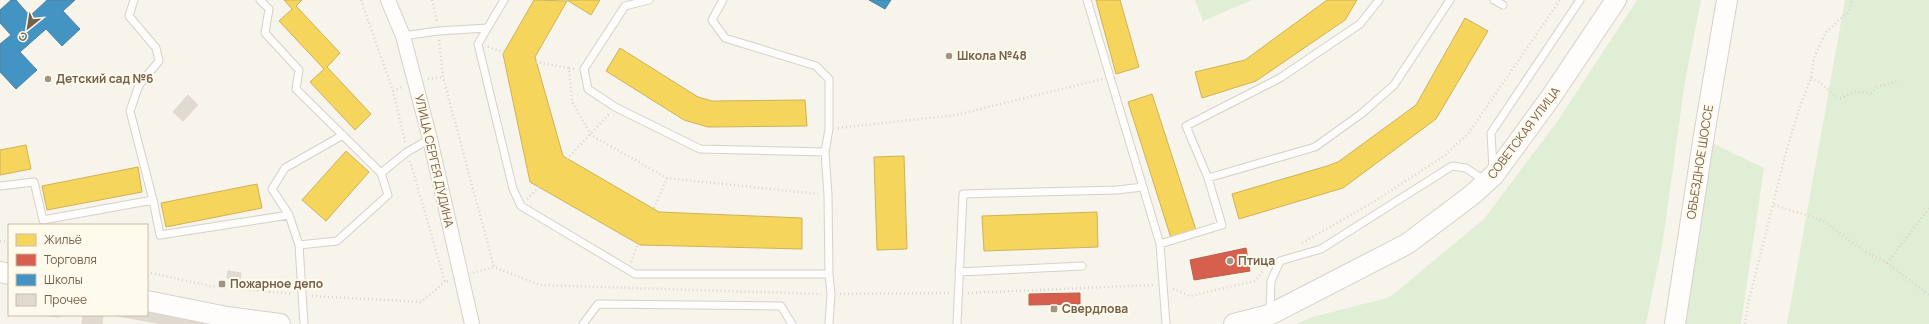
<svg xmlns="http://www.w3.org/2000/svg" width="1929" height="324" font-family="Manrope,sans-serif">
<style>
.green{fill:#e0eed6}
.homes{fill:#f6d55c;stroke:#cfb257}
.shops{fill:#d6604d;stroke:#b9604c}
.schools{fill:#4393c3;stroke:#52849f}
.building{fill:#e1dad0;stroke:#e0d8cd}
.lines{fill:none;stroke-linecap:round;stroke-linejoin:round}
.lane-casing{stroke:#d6d1c9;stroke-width:9}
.street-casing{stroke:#d6d1c9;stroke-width:16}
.secondary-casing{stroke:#d7d1c9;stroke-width:22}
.path{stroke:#dad4ce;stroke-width:2.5;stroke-dasharray:1 3;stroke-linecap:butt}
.lane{stroke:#fefdfc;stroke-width:7}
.street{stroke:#fefdfc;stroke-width:14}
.secondary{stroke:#fefdfc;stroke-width:20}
.poi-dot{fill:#a29483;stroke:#fffaec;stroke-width:1.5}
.labels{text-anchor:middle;stroke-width:4;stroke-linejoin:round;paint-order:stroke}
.poi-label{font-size:12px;font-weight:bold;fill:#75604b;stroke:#fffaec;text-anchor:start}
.street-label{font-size:12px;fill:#75604b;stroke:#fffaec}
</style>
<rect width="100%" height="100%" fill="#f7f4eb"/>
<path class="green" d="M1195 0H1252L1203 21Z
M1637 0H1701L1685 81 1663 241 1646 324H1296L1313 317 1390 297 1484 219 1557 122Z
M1845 0H1929V324H1787Z
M1706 140 1764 168 1741 324H1678Z"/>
<path class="homes" d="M284 0H302L296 6 340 53 327 67 371 114 355 130 310 82 324 69 279 21 292 9Z
M534 0 567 1 535 57 563 156 659 212 802 218V249L640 245 530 182 503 54Z
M567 0H600L591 15Z
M1096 0H1120L1139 67 1116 74Z
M1327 0H1357L1345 20 1256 81 1202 98 1195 72 1245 60Z
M1465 18 1488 31 1436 119 1343 188 1239 219 1232 194 1327 166 1338 162 1416 105Z
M620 48 698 97 712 101 805 100 807 126 708 127 684 120 606 71Z
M1152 94 1196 230 1171 238 1128 102Z
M26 145 31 169 0 175V150Z
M346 151 369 172 326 221 302 200Z
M904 156 907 249 877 250 874 157Z
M138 167 142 192 47 210 42 186Z
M257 184 262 208 166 227 161 203Z
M1097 212 1098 247 984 251 982 216Z"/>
<path class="shops" d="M1246 248 1250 271 1194 280 1190 260Z
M1080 293V304L1029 305V294Z"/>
<path class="schools" d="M11 0H16L30 16 47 0H75L63 11 80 29 62 46 46 29 20 52 37 70 16 89 0 72V44L11 35 0 23V10Z
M869 0H891L885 9Z"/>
<path class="building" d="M188 95 198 105 183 121 173 112Z
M228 271 241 273 240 280 227 278Z
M147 312 215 324H161L113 315H147Z
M40 315H59V317Z
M83 315H103L102 324H82Z"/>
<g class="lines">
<g class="lane-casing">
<path id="lane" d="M134 0 129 16 156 48 159 61 139 85 130 111 153 200
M260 0 269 9 265 33 299 70 296 89 381 173 388 195 337 241 299 245
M504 0 478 44 513 189 521 206 635 274H829
M649 0 625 6 584 69 588 89 615 107 700 149 825 152
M723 0 712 20 725 38 816 66 829 79V129L825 152 828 195 829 274 831 294 829 324
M1087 0 1160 244 1166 324
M1494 0 1503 5
M403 36 438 31 487 28
M1493 169 1491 133 1580 0
M381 173 407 152 430 139
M1208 178 1315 147 1361 114 1394 85 1450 0
M0 186 34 182 43 220 153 200 160 235 289 215
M1160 244 1222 225 1208 178 1186 126 1280 78 1360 24 1379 0
M959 272 1082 266
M1270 312 1271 281 1280 261 1321 249 1452 166 1466 168 1485 181
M304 324 299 245 289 215 272 189 285 168 343 135
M583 324 598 304 781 306 792 324
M957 324 963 194 1117 190 1143 187"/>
</g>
<g class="street-casing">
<path id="street" d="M388 0 403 36 430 139 472 324"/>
</g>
<g class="secondary-casing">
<path id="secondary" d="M0 272 9 274
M147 301 227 317 280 324
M1234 324 1269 315 1407 244 1472 195 1494 175 1551 97 1616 0
M1675 324 1704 135 1727 0"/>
</g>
<path class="path" d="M361 0 393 91 405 142
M432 0 437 21
M439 40 443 77 494 267
M488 47 504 52
M536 62 569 68
M574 69 569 68 572 102 591 135 667 178 818 194
M1811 78 1821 83 1837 98H1841L1855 92 1871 93 1878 87 1896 81
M428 79 443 77
M393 91 404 86
M838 128 956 115 1102 79
M567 159 609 114
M410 161 445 282 449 281
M527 199 539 187
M1774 205 1822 220 1864 251 1887 263 1929 295
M654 208 667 178
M0 241 9 242
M1302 243 1375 201 1444 156 1468 134 1560 0
M631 262 638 244
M1887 263 1929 208
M147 272 210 286 293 294
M473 273 494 267 540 285 821 294
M1173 289 1190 296 1255 281 1264 270
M968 293 1153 285
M840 294 949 293
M312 296 421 302 445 282
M1745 324 1748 304 1785 156 1799 109 1811 78 1814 58 1826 32 1849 11 1852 0"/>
<use href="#lane" class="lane"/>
<use href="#street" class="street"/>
<use href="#secondary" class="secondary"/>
</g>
<g class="poi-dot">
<circle cx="949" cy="56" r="4"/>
<circle cx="48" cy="79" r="4"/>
<circle cx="1230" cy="261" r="4"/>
<rect x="218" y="280" width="8" height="8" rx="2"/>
<rect x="1050" y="305" width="8" height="8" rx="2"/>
</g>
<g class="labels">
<g class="poi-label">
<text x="957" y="60">Школа №48</text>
<text x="56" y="83">Детский сад №6</text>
<text x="1238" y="265">Птица</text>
<text x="230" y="288">Пожарное депо</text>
<text x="1062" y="313">Свердлова</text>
</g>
<g class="street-label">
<text transform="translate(1524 133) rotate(-53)" y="4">СОВЕТСКАЯ УЛИЦА</text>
<text transform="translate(434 161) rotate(77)" y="4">УЛИЦА СЕРГЕЯ ДУДИНА</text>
<text transform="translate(1700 162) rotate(-81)" y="4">ОБЪЕЗДНОЕ ШОССЕ</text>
</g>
</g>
<rect x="8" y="224" width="140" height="92" fill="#fffaec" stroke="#c8bcac"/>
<rect x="16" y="234" width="20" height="12" fill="#f6d55c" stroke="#c8bcac"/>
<text x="44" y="244" font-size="12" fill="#75604b">Жильё</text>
<rect x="16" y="254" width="20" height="12" fill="#d6604d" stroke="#c8bcac"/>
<text x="44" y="264" font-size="12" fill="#75604b">Торговля</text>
<rect x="16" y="274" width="20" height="12" fill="#4393c3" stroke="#c8bcac"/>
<text x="44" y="284" font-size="12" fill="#75604b">Школы</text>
<rect x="16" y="294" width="20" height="12" fill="#e1dad0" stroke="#c8bcac"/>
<text x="44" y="304" font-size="12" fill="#75604b">Прочее</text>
<g transform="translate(28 28) rotate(210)" stroke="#fffaec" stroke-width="3" paint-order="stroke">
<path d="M0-3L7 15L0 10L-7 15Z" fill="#75604b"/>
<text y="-6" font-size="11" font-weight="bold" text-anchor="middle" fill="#75604b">С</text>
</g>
</svg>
